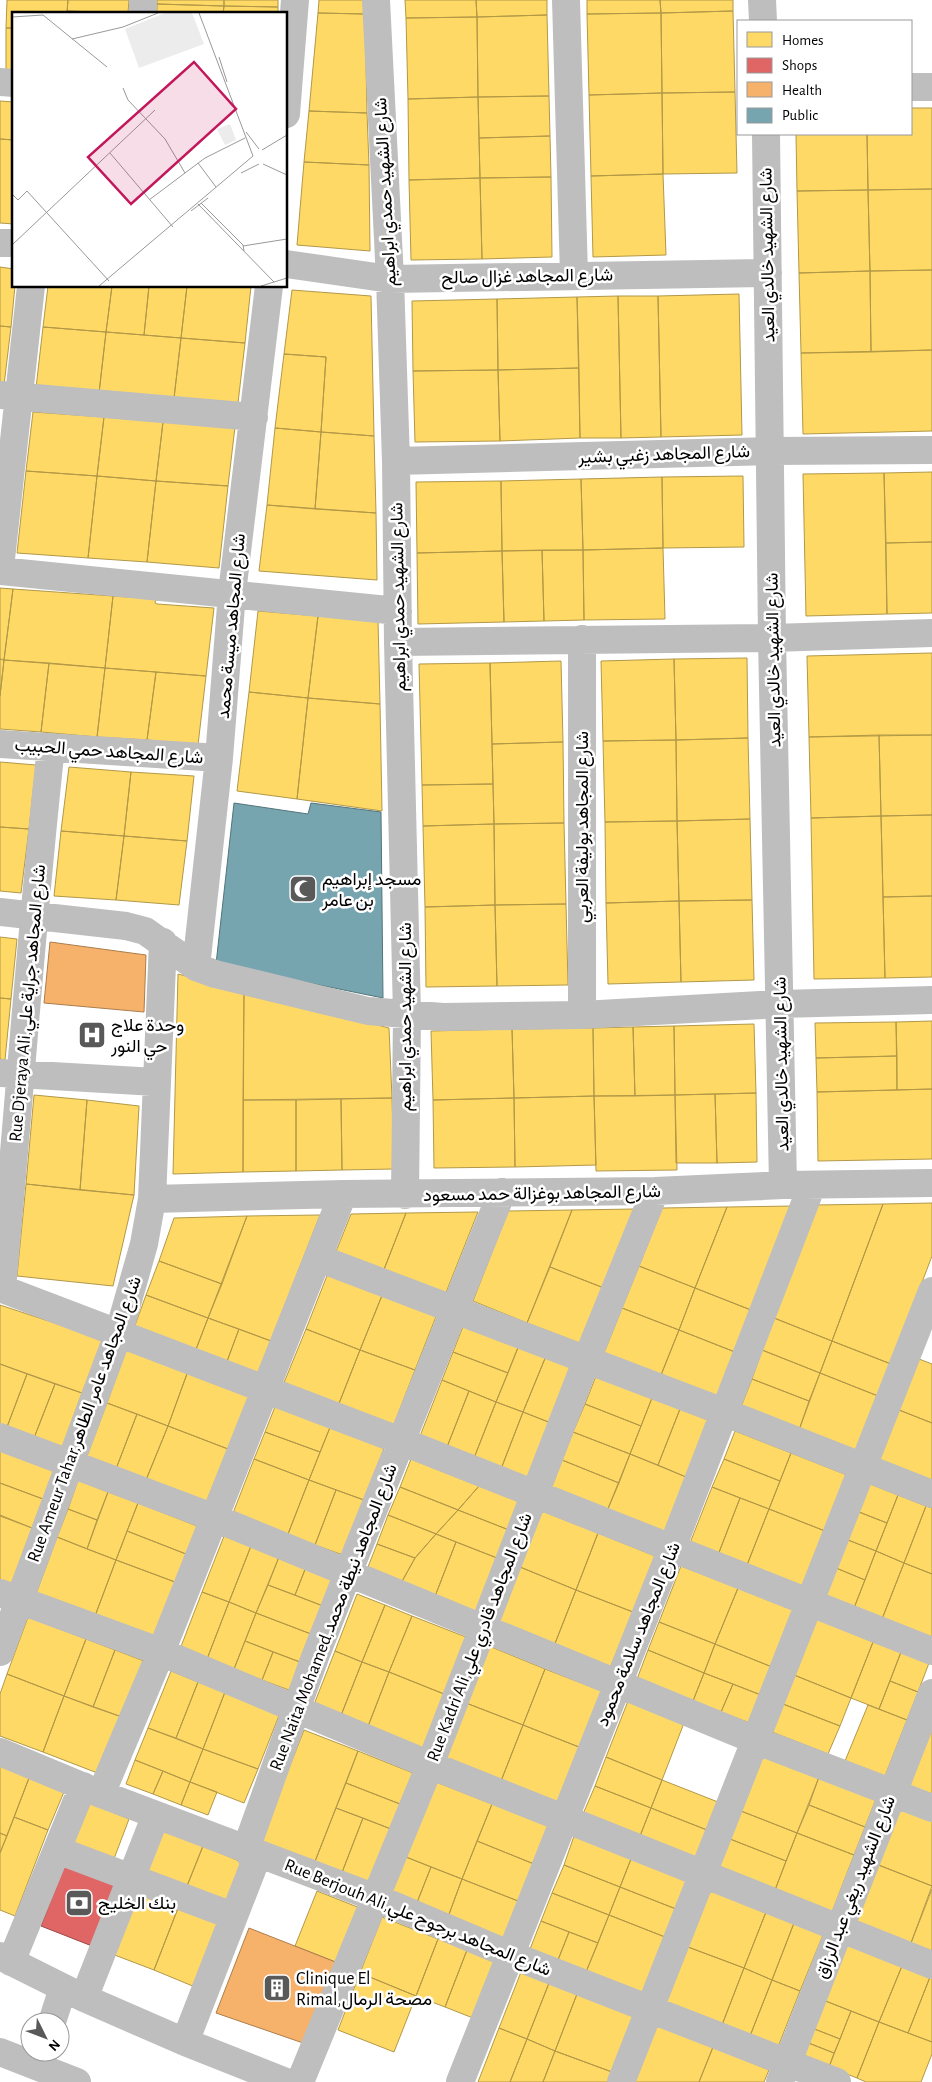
<svg xmlns="http://www.w3.org/2000/svg" width="932" height="2082" font-family="'Alegreya Sans',Vazirmatn,sans-serif">
<style>
.homes{fill:#ffd966;stroke:#b29847}
.shops{fill:#e06666;stroke:#9d4747}
.health{fill:#f6b26b;stroke:#ac7d4b}
.public{fill:#76a5af;stroke:#53747a}
.lines{fill:none;stroke-linecap:round;stroke-linejoin:round}
.minor{stroke:#bebebe;stroke-width:28}
.major{stroke:#bebebe;stroke-width:28}
.labels{text-anchor:middle;stroke-width:5;stroke-linejoin:round;paint-order:stroke}
.street-label{font-size:18px;fill:#000;stroke:#fff}
.poi-label{font-size:18px;fill:#000;stroke:#fff;text-anchor:start}
.inset-road{fill:none;stroke:#999;stroke-width:1}
.view{fill:#c2185b;fill-opacity:0.15;stroke:#c2185b;stroke-width:2.5}
.inset-edge{fill:none;stroke:#000;stroke-width:2.5}
</style>
<rect width="100%" height="100%" fill="#fff"/>
<path class="homes" d="M7 0H68L67 14H14V28H6Z
M68 0H129L128 13 67 11Z
M157 0H224V6L157 4Z
M224 0H278V7L224 6Z
M319 0H365V14L318 13Z
M405 0H476L477 17 406 18Z
M476 0H547V15L477 17Z
M587 0H660L661 13 587 14Z
M660 0H733V11L661 13Z
M157 4 224 6 223 14H157Z
M224 6 278 7V14H223Z
M67 11 128 13V14H67Z
M733 11 735 92 662 93 661 13Z
M318 13 365 14 367 113 309 111Z
M661 13 662 93 589 95 587 14Z
M547 15 549 96 478 97 477 17Z
M477 17 478 97 408 99 406 18Z
M6 28H14V71L6 70Z
M735 92 737 173 663 174 662 93Z
M662 93 663 174 591 176 589 95Z
M549 96 550 136 479 138 478 97Z
M478 97 480 178 409 180 408 99Z
M0 101 14 102V140L0 139Z
M911 108H932V189L868 190 867 134H911Z
M309 111 367 113 369 165 304 162Z
M796 134H867L868 190 797 191Z
M550 136 551 177 480 178 479 138Z
M0 139 14 140V224L0 223Z
M304 162 369 165 370 251 297 245Z
M663 174 666 255 593 257 591 176Z
M551 177 552 257 482 259 480 178Z
M480 178 482 259 411 260 409 180Z
M932 189V270L870 271 868 190Z
M868 190 870 271 799 273 797 191Z
M0 267 14 269V286H15L11 327 0 326Z
M932 270V350L871 352 870 271Z
M870 271 871 352 801 353 799 273Z
M48 286H112L106 332 43 327Z
M112 286H149L144 335 106 332Z
M149 286H187L181 338 144 335Z
M187 286H251L245 343 181 338Z
M292 290 371 296 374 436 321 432 326 357 284 354Z
M739 294 742 435 661 437 658 296Z
M618 296 621 438H580L577 297Z
M618 296H658L661 437 621 438Z
M577 297 579 368 498 370 497 299Z
M497 299 498 370 413 371 412 301Z
M0 326 11 327 4 385H0Z
M43 327 106 332 99 393 36 388Z
M106 332 181 338 174 398 99 393Z
M181 338 245 343 238 403 174 398Z
M932 350V431L803 434 801 353Z
M284 354 326 357 321 432 275 428Z
M579 368 580 438 500 441 498 370Z
M498 370 500 441 415 442 413 371Z
M33 412 104 417 97 476 26 471Z
M104 417 163 422 156 481 97 476Z
M163 422 235 427 228 486 156 481Z
M275 428 321 432 315 509 267 505Z
M321 432 374 436 376 513 315 509Z
M26 471 97 476 88 558 17 553Z
M932 472V542L886 543 884 473Z
M884 473 887 614 806 616 803 474Z
M97 476 156 481 147 562 88 558Z
M743 476 744 547 663 548 662 477Z
M662 477 663 548 583 550 581 479Z
M581 479 583 550 502 551 501 481Z
M156 481 228 486 219 568 147 562Z
M501 481 502 551 417 553 416 482Z
M267 505 376 513 377 580 259 571Z
M932 542V613L887 614 886 543Z
M663 548 665 619 584 620 583 550Z
M542 550H583L584 620 544 621Z
M542 550 544 621 504 622 502 551Z
M502 551 504 622 418 624 417 553Z
M0 588 13 589 4 660 0 659Z
M13 589 113 596 105 668 4 660Z
M113 596 156 599 155 603 157 604 214 608 206 676 105 668Z
M258 611 318 616 308 698 249 692Z
M318 616 378 620 380 704 308 698Z
M932 653V735L809 737 807 656Z
M747 658 748 738 676 740 674 659Z
M0 659 4 660 0 696Z
M674 659 676 740 603 741 601 661Z
M4 660 49 663 41 732 0 729V696Z
M561 661 563 742 492 744 490 663Z
M49 663 105 668 97 737 41 732Z
M490 663 493 784 422 785 419 664Z
M105 668 156 672 147 740 97 737Z
M156 672 206 676 198 745 147 740Z
M249 692 308 698 297 799 237 791Z
M308 698 380 704 382 811 297 799Z
M879 735H932V815L881 816Z
M879 735 881 816 811 818 809 737Z
M748 738 750 819 677 821 676 740Z
M676 740 677 821 605 822 603 741Z
M563 742 564 823 494 824 492 744Z
M0 762 36 765 29 829 0 827Z
M69 767 131 772 124 836 61 831Z
M131 772 194 776 187 841 124 836Z
M493 784 494 824 423 826 422 785Z
M932 815V896L883 897 881 816Z
M881 816 885 978 814 979 811 818Z
M750 819 752 900 679 901 677 821Z
M677 821 679 901 606 903 605 822Z
M564 823 566 904 495 905 494 824Z
M494 824 495 905 425 907 423 826Z
M0 827 29 829 21 893 0 891Z
M61 831 124 836 116 900 54 896Z
M124 836 187 841 179 905 116 900Z
M932 896V977L885 978 883 897Z
M752 900 754 980 681 982 679 901Z
M679 901 681 982 608 984 606 903Z
M566 904 568 985 497 986 495 905Z
M495 905 497 986 426 987 425 907Z
M0 937 17 939 11 999 0 998Z
M178 974 244 991 243 1172 173 1174Z
M244 991 389 1028 392 1098 243 1100Z
M0 998 11 999 5 1060 0 1059Z
M932 1021V1089L897 1090 896 1022Z
M896 1022 897 1056 816 1058 815 1023Z
M754 1024 756 1093 675 1095 674 1026Z
M674 1026 675 1095 635 1096 633 1027Z
M633 1027 635 1096H594L593 1028Z
M593 1028 594 1096 514 1098 512 1029Z
M512 1029 514 1098 433 1100 431 1031Z
M897 1056V1090L817 1092 816 1058Z
M932 1089V1159L818 1161 817 1092Z
M756 1093 757 1162 717 1163 715 1094Z
M715 1094 717 1163H676L675 1095Z
M34 1095 87 1100 80 1190 26 1184Z
M675 1095 677 1170 596 1171 594 1096Z
M594 1096 596 1165 515 1167 514 1098Z
M392 1098 394 1169 342 1170 341 1099Z
M514 1098 515 1167 434 1168 433 1100Z
M341 1099 342 1170 296 1171V1100Z
M87 1100 139 1106 134 1195 80 1190Z
M243 1100H296V1171L243 1172Z
M26 1184 134 1195 113 1286 17 1276Z
M932 1203V1256L891 1364 832 1341 883 1204Z
M883 1204 832 1341 774 1318 815 1205Z
M793 1206 751 1310 695 1288 727 1207Z
M727 1207 695 1288 639 1266 662 1208Z
M635 1209 604 1288 550 1267 572 1210Z
M572 1210 527 1323 473 1301 508 1211Z
M478 1212 445 1295 383 1272 406 1213Z
M406 1213 383 1272 335 1254 351 1214Z
M320 1215 271 1341 208 1318 247 1216Z
M247 1216 222 1284 159 1261 174 1218Z
M159 1261 222 1284 208 1318 146 1295Z
M639 1266 695 1288 679 1330 622 1308Z
M550 1267 604 1288 582 1344 527 1323Z
M328 1273 383 1293 360 1350 306 1329Z
M695 1288 751 1310 735 1352 679 1330Z
M383 1293 437 1314 415 1370 360 1350Z
M146 1295 208 1318 195 1352 134 1328Z
M0 1305 103 1339 82 1393 0 1364Z
M622 1308 679 1330 661 1375 604 1353Z
M208 1318 239 1329 226 1364 195 1352Z
M774 1318 832 1341 820 1373 762 1350Z
M464 1324 519 1345 508 1373 453 1352Z
M239 1329 271 1341 257 1375 226 1364Z
M306 1329 360 1350 338 1406 283 1385Z
M679 1330 735 1352 717 1398 661 1375Z
M832 1341 891 1364 878 1396 820 1373Z
M519 1345 546 1356 523 1412 496 1402Z
M127 1347 188 1371 168 1426 107 1403Z
M360 1350 415 1370 393 1427 338 1406Z
M762 1350 820 1373 809 1401 752 1379Z
M453 1352 508 1373 496 1402 442 1380Z
M546 1356 573 1366 551 1423 523 1412Z
M919 1359 932 1364V1423L899 1410Z
M0 1364 27 1374 7 1427 0 1425Z
M188 1371 250 1394 228 1449 168 1426Z
M820 1373 878 1396 856 1453 799 1430Z
M27 1374 55 1384 34 1438 7 1427Z
M596 1376 652 1398 641 1426 585 1404Z
M752 1379 809 1401 799 1430 741 1407Z
M442 1380 469 1391 447 1447 420 1436Z
M55 1384 82 1393 62 1448 34 1438Z
M469 1391 496 1402 474 1458 447 1447Z
M652 1398 680 1409 658 1465 630 1454Z
M496 1402 523 1412 501 1469 474 1458Z
M107 1403 137 1414 116 1469 86 1458Z
M276 1404 331 1425 320 1452 265 1432Z
M585 1404 641 1426 630 1454 573 1432Z
M680 1409 708 1420 686 1477 658 1465Z
M899 1410 932 1423V1482L879 1461Z
M523 1412 551 1423 529 1479 501 1469Z
M137 1414 168 1426 146 1480 116 1469Z
M331 1425 385 1446 364 1500 309 1480Z
M168 1426 228 1449 206 1503 146 1480Z
M735 1431 791 1453 780 1481 724 1459Z
M265 1432 320 1452 309 1480 254 1459Z
M573 1432 630 1454 619 1483 562 1460Z
M0 1451 54 1471 43 1499 0 1483Z
M791 1453 847 1475 825 1531 769 1509Z
M630 1454 686 1477 664 1533 607 1511Z
M254 1459 309 1480 288 1534 233 1513Z
M411 1459 479 1486 458 1510 400 1487Z
M724 1459 780 1481 769 1509 712 1487Z
M562 1460 619 1483 607 1511 551 1489Z
M78 1480 108 1492 97 1520 68 1509Z
M309 1480 336 1490 315 1545 288 1534Z
M0 1483 43 1499 32 1528 0 1516Z
M870 1484 898 1495 887 1523 859 1512Z
M479 1486 520 1502 509 1530 458 1510Z
M400 1487 456 1509 458 1510 436 1534 388 1515Z
M712 1487 740 1498 718 1555 690 1543Z
M336 1490 364 1500 343 1555 315 1545Z
M108 1492 138 1503 116 1560 87 1549Z
M898 1495 926 1506 904 1563 876 1551Z
M740 1498 769 1509 747 1565 718 1555Z
M138 1503 197 1526 186 1554 127 1531Z
M926 1506 932 1508V1574L904 1563Z
M68 1509 97 1520 87 1549 57 1537Z
M769 1509 825 1531 803 1588 747 1565Z
M458 1510 509 1530 497 1558 436 1534Z
M542 1511 598 1533 576 1590 520 1567Z
M859 1512 887 1523 876 1551 848 1540Z
M0 1515 32 1528 11 1585 0 1580Z
M388 1515 434 1533 436 1534 415 1558 377 1544Z
M127 1531 186 1554 175 1582 116 1560Z
M598 1533 655 1556 633 1612 576 1590Z
M436 1534 456 1542 434 1599 400 1585 415 1558Z
M224 1536 251 1546 229 1602 202 1592Z
M57 1537 116 1560 95 1616 36 1594Z
M848 1540 876 1551 865 1580 836 1568Z
M456 1542 497 1558 475 1615 434 1599Z
M377 1544 415 1558 400 1585 366 1572Z
M251 1546 279 1557 256 1613 229 1602Z
M876 1551 904 1563 882 1619 854 1608Z
M279 1557 306 1567 295 1595 268 1585Z
M116 1560 175 1582 153 1639 95 1616Z
M904 1563 932 1574V1639L882 1619Z
M681 1566 738 1588 715 1644 659 1622Z
M306 1567 334 1578 323 1606 295 1595Z
M520 1567 576 1590 554 1646 498 1624Z
M836 1568 865 1580 854 1608 826 1596Z
M268 1585 323 1606 311 1634 256 1613Z
M738 1588 794 1610 772 1667 715 1644Z
M576 1590 633 1612 610 1668 554 1646Z
M202 1592 229 1602 207 1659 180 1649Z
M357 1594 385 1605 362 1662 335 1651Z
M229 1602 256 1613 234 1669 207 1659Z
M385 1605 412 1616 389 1672 362 1662Z
M256 1613 311 1634 300 1662 245 1641Z
M412 1616 466 1637 444 1694 389 1672Z
M28 1617 86 1639 64 1696 7 1674Z
M817 1619 873 1642 851 1698 794 1675Z
M659 1622 715 1644 704 1673 648 1650Z
M86 1639 115 1650 93 1707 64 1696Z
M245 1641 273 1652 262 1680 234 1669Z
M873 1642 901 1652 879 1709 851 1698Z
M715 1644 772 1667 761 1695 704 1673Z
M489 1646 545 1669 523 1725 466 1703Z
M115 1650 144 1661 122 1717 93 1707Z
M648 1650 704 1673 693 1701 637 1679Z
M335 1651 362 1662 340 1718 313 1707Z
M273 1652 300 1662 289 1690 262 1680Z
M901 1652 929 1663 918 1692 890 1681Z
M362 1662 389 1672 367 1729 340 1718Z
M545 1669 602 1691 579 1747 523 1725Z
M171 1671 198 1682 176 1738 148 1728Z
M389 1672 444 1694 422 1750 367 1729Z
M704 1673 733 1684 721 1712 693 1701Z
M7 1674 64 1696 43 1752 0 1736V1694Z
M794 1675 851 1698 840 1726 783 1704Z
M890 1681 918 1692 907 1720 879 1709Z
M198 1682 225 1692 203 1749 176 1738Z
M733 1684 761 1695 750 1723 721 1712Z
M225 1692 280 1713 258 1769 203 1749Z
M64 1696 122 1717 100 1774 43 1752Z
M628 1701 684 1723 662 1780 606 1757Z
M466 1703 523 1725 501 1781 444 1759Z
M783 1704 840 1726 828 1754 772 1732Z
M868 1705 907 1720 885 1776 845 1761Z
M523 1725 579 1747 557 1804 501 1781Z
M148 1728 203 1749 190 1782 135 1760Z
M304 1730 358 1751 314 1864 260 1842Z
M932 1730V1795L908 1785Z
M203 1749 258 1769 244 1803 190 1782Z
M358 1751 413 1773 400 1804 346 1783Z
M763 1755 819 1777 797 1833 741 1811Z
M606 1757 662 1780 651 1808 595 1786Z
M135 1760 163 1771 153 1794 126 1784Z
M0 1766 29 1778 7 1836 0 1833Z
M163 1771 190 1782 181 1805 153 1794Z
M819 1777 876 1799 865 1827 809 1805Z
M29 1778 64 1792 48 1830 14 1817Z
M662 1780 718 1802 707 1830 651 1808Z
M190 1782 217 1792 208 1815 181 1805Z
M436 1782 492 1804 462 1879 406 1857Z
M346 1783 400 1804 391 1829 336 1808Z
M595 1786 651 1808 640 1836 583 1814Z
M88 1802 129 1819 112 1864 70 1848Z
M492 1804 548 1826 534 1864 477 1841Z
M809 1805 865 1827 854 1855 797 1833Z
M336 1808 363 1818 341 1875 314 1864Z
M651 1808 707 1830 696 1859 640 1836Z
M899 1808 932 1821V1886L876 1864Z
M741 1811 797 1833 786 1861 730 1839Z
M14 1817 48 1830 15 1916 0 1910V1853Z
M363 1818 391 1829 368 1886 341 1875Z
M161 1830 203 1846 185 1891 143 1875Z
M0 1833 7 1836 0 1853Z
M797 1833 854 1855 832 1912 775 1890Z
M574 1836 631 1859 620 1887 564 1865Z
M730 1839 786 1861 775 1890 719 1867Z
M477 1841 534 1864 518 1901 462 1879Z
M203 1846 244 1863 226 1908 185 1891Z
M406 1857 431 1867 416 1905 391 1894Z
M631 1859 688 1881 676 1909 620 1887Z
M876 1864 932 1886 911 1943 854 1921Z
M564 1865 620 1887 609 1915 552 1893Z
M431 1867 462 1879 448 1917 416 1905Z
M462 1879 518 1901 504 1939 448 1917Z
M139 1886 180 1903 154 1970 112 1954Z
M620 1887 676 1909 665 1937 609 1915Z
M932 1889V1951L911 1943Z
M710 1890 766 1912 744 1968 688 1947Z
M317 1891 360 1908 338 1963 295 1946Z
M552 1893 609 1915 598 1943 541 1921Z
M180 1903 222 1919 195 1987 154 1970Z
M766 1912 794 1923 772 1980 744 1968Z
M609 1915 665 1937 643 1994 586 1972Z
M382 1917 438 1939 416 1996 360 1973Z
M541 1921 569 1932 558 1960 530 1949Z
M794 1923 823 1935 800 1991 772 1980Z
M569 1932 598 1943 586 1972 558 1960Z
M438 1939 467 1950 445 2007 416 1996Z
M845 1943 902 1966 879 2022 823 2000Z
M688 1947 744 1968 722 2025 666 2003Z
M467 1950 495 1962 473 2018 445 2007Z
M902 1966 930 1977 908 2033 879 2022Z
M744 1968 772 1980 750 2036 722 2025Z
M521 1972 549 1983 527 2039 499 2028Z
M360 1973 416 1996 394 2052 338 2030Z
M930 1977 932 1978V2042L908 2033Z
M772 1980 800 1991 778 2047 750 2036Z
M549 1983 577 1994 555 2051 527 2039Z
M577 1994 634 2016 612 2072 555 2051Z
M823 2000 851 2011 840 2039 812 2028Z
M851 2011 879 2022 857 2078 829 2067Z
M879 2022 932 2042V2054L921 2082H866L857 2078Z
M657 2025 713 2047 699 2082H635Z
M499 2028 527 2039 510 2082H478Z
M812 2028 840 2039 834 2053 806 2042Z
M527 2039 555 2051 543 2082H510Z
M806 2042 834 2053 829 2067 801 2056Z
M713 2047 769 2070 764 2082H699Z
M555 2051 612 2072 608 2082H543Z"/>
<path class="shops" d="M66 1861 118 1881 92 1946 41 1926Z"/>
<path class="health" d="M50 942 146 955 144 1012 44 1003Z
M249 1928 338 1963 306 2044 216 2013Z"/>
<path class="public" d="M234 803 308 814 311 803 381 812 383 998 216 964Z"/>
<g class="lines">
<path class="minor" d="M376 0 390 279 396 461 398 642 407 1014 405 1195
M566 0 574 275
M762 0 763 21
M143 14V0
M0 82 14 83
M911 87H932
M286 114 295 0
M766 134 772 638 783 1185
M0 243H14
M286 264 390 279 768 273
M1 395 254 417
M396 461 770 451 932 450
M0 568 31 286
M0 571 398 611
M398 642 772 638 932 633
M0 744 219 758
M0 912 126 926 145 931 196 967 215 974 368 1011 443 1017 582 1015 780 1004 932 1000
M196 967 219 758 232 593 269 286
M582 1015V639
M0 1073 156 1082
M152 1199 343 1194 655 1191 783 1185 932 1183
M318 1258 724 1412 932 1494
M0 1288 401 1441 932 1651
M2 1288C19 1108 31 927 51 747
M0 1437 215 1518 755 1740 932 1808
M0 1593 161 1652 430 1765 932 1965
M0 1652 119 1332 144 1244 152 1199 163 942
M0 1752 101 1794 376 1898 511 1955 837 2082
M101 1794 161 1652 343 1194
M57 1850 233 1916
M0 1956 84 1998 185 2042 286 2082
M11 1962 83 1786
M84 1998 156 1815
M52 2022 63 1988
M185 2042 255 1862 246 1849 315 1657 348 1573 502 1192
M300 2082 430 1765 587 1359 655 1191
M460 2082 672 1548 812 1185
M621 2082 932 1291
M780 2082 932 1693"/>
<path class="major" d="M0 2052 77 2082"/>
</g>
<defs>
<g id="mosque-square" transform="scale(1.4375)"><rect x="-9" y="-9" width="18" height="18" rx="4" fill="#595959" stroke="#fff"/><path d="M3.5-4.9A6 6 0 1 0 3.5 4.9A5 5 0 1 1 3.5-4.9Z" fill="#fff"/></g>
<g id="hospital-square" transform="scale(1.4375)"><rect x="-9" y="-9" width="18" height="18" rx="4" fill="#595959" stroke="#fff"/><path d="M-5-5h3v3.5h4V-5h3V5h-3V1.5h-4V5h-3Z" fill="#fff"/></g>
<g id="bank-square" transform="scale(1.4375)"><rect x="-9" y="-9" width="18" height="18" rx="4" fill="#595959" stroke="#fff"/><path d="M-6-4H6V4H-6ZM0-2.3a2.3 2.3 0 1 0 0 4.6a2.3 2.3 0 1 0 0-4.6Z" fill="#fff"/></g>
<g id="building-square" transform="scale(1.4375)"><rect x="-9" y="-9" width="18" height="18" rx="4" fill="#595959" stroke="#fff"/><path d="M-4-6H4V6H1V3H-1V6H-4ZM-2.5-4.3h1.7v1.8h-1.7ZM.8-4.3h1.7v1.8H.8ZM-2.5-1h1.7V.8h-1.7ZM.8-1h1.7V.8H.8Z" fill="#fff"/></g>
</defs>
<g fill-rule="evenodd">
<use href="#mosque-square" x="303" y="889"/>
<use href="#hospital-square" x="92" y="1035"/>
<use href="#bank-square" x="79" y="1903"/>
<use href="#building-square" x="277" y="1988"/>
</g>
<g class="labels">
<g class="street-label">
<text transform="translate(385 192) rotate(-93)" y="6">شارع الشهيد حمدي ابراهيم</text>
<text transform="translate(767 255) rotate(-91)" y="6">شارع الشهيد خالدي العيد</text>
<text transform="translate(527 276) rotate(-1)" y="6">شارع المجاهد غزال صالح</text>
<text transform="translate(664 454) rotate(-2)" y="6">شارع المجاهد زغبي بشير</text>
<text transform="translate(398 597) rotate(-91)" y="6">شارع الشهيد حمدي ابراهيم</text>
<text transform="translate(231 626) rotate(-85)" y="6">شارع المجاهد ميسة محمد</text>
<text transform="translate(773 660) rotate(-91)" y="6">شارع الشهيد خالدي العيد</text>
<text transform="translate(109 751) rotate(4)" y="6">شارع المجاهد حمي الحبيب</text>
<text transform="translate(582 827) rotate(-90)" y="6">شارع المجاهد بوليفة العربي</text>
<text transform="translate(27 1003) rotate(-85)" y="6">Rue Djeraya Ali,شارع المجاهد جراية علي</text>
<text transform="translate(405 1017) rotate(-90)" y="6">شارع الشهيد حمدي ابراهيم</text>
<text transform="translate(781 1064) rotate(-91)" y="6">شارع الشهيد خالدي العيد</text>
<text transform="translate(542 1193) rotate(-1)" y="6">شارع المجاهد بوغزالة حمد مسعود</text>
<text transform="translate(84 1419) rotate(-70)" y="6">Rue Ameur Tahar,شارع المجاهد عامر الطاهر</text>
<text transform="translate(333 1617) rotate(-69)" y="6">Rue Naita Mohamed,شارع المجاهد نيطة محمد</text>
<text transform="translate(638 1634) rotate(-68)" y="6">شارع المجاهد سلامة محمود</text>
<text transform="translate(479 1637) rotate(-69)" y="6">Rue Kadri Ali,شارع المجاهد قادري علي</text>
<text transform="translate(855 1887) rotate(-69)" y="6">شارع الشهيد ريغي عبد الرزاق</text>
<text transform="translate(418 1917) rotate(22)" y="6">Rue Berjouh Ali,شارع المجاهد برجوح علي</text>
</g>
<g class="poi-label">
<text x="322" y="885">مسجد إبراهيم<tspan x="322" dy="21">بن عامر</tspan></text>
<text x="111" y="1031">وحدة علاج<tspan x="111" dy="21">حي النور</tspan></text>
<text x="98" y="1909">بنك الخليج</text>
<text x="296" y="1984">Clinique El<tspan x="296" dy="21">Rimal,مصحة الرمال</tspan></text>
</g>
</g>
<g transform="translate(12 12)">
<rect width="275" height="275" fill="#fff"/>
<path d="M153 1H180L192 32 127 56 113 17ZM218 112 224 128 213 133 205 117Z" fill="#ececec"/>
<path class="inset-road" d="M187 1 241 144M0 5 31 3 95 55M60 27 111 15 146 1M207 45 215 70M111 76 116 88 153 127 173 161M234 120 247 137M250 138 275 123M98 141 161 215M186 151 204 175M251 152 275 163M229 161 247 152M0 182 6 188 15 179 97 269M137 188 193 146 233 126M189 191 231 233 232 239M186 192 262 270M179 199 196 186M0 233 143 98M231 234 275 227M87 274 241 144M249 274 275 266"/>
<path class="view" d="M182 50 224 97 119 192 76 145Z"/>
<rect width="275" height="275" class="inset-edge"/>
</g>
<rect x="737" y="20" width="175" height="115" fill="#ffffff" stroke="#999999"/>
<rect x="747" y="32" width="25" height="15" fill="#ffd966" stroke="#999999"/>
<text x="782" y="45" font-size="15" fill="#000000">Homes</text>
<rect x="747" y="58" width="25" height="15" fill="#e06666" stroke="#999999"/>
<text x="782" y="70" font-size="15" fill="#000000">Shops</text>
<rect x="747" y="82" width="25" height="15" fill="#f6b26b" stroke="#999999"/>
<text x="782" y="95" font-size="15" fill="#000000">Health</text>
<rect x="747" y="108" width="25" height="15" fill="#76a5af" stroke="#999999"/>
<text x="782" y="120" font-size="15" fill="#000000">Public</text>
<g transform="translate(45 2037) rotate(132)"><circle r="24" fill="#ffffff" stroke="#999999"/>
<path d="M0-4L9 19L0 12L-9 19Z" fill="#595959"/>
<text y="-8" font-size="14" font-weight="bold" text-anchor="middle" fill="#000000">N</text>
</g>
</svg>
